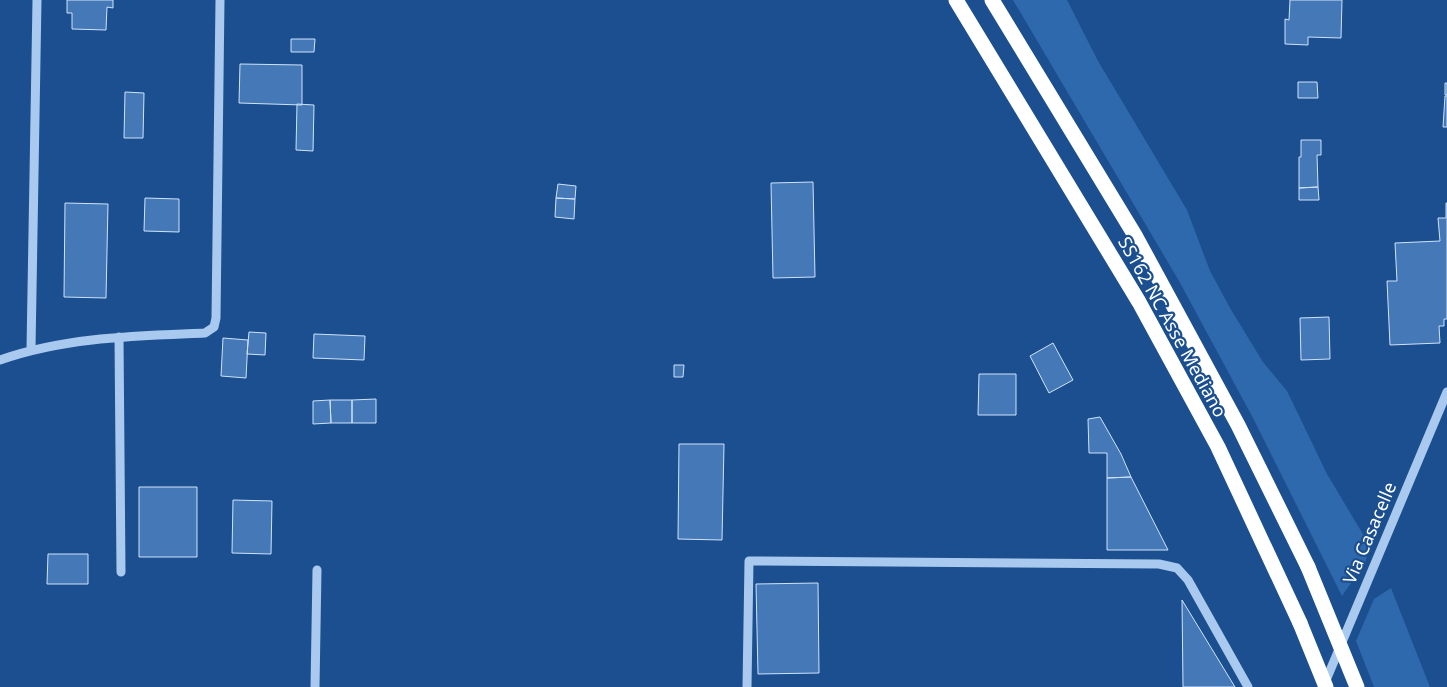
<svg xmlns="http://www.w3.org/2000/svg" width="1447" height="687" font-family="'Noto Sans',sans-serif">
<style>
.green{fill:#2e69ad}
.building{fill:#4478b7;stroke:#cfe3fa}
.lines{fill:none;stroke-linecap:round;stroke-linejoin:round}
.minor{stroke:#a9c9ee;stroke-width:9}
.highway{stroke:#fff;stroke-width:15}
.highway-bridge{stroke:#fff;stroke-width:15}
.labels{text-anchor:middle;stroke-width:4.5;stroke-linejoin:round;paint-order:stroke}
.street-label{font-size:18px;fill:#fff;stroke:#1b4f8f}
</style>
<rect width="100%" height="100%" fill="#1b4f8f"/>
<path class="green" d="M1013 0H1067L1098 61 1187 210 1210 271 1230 308 1263 362 1287 391 1327 474 1370 546 1365 563 1342 596 1253 418 1179 281Z
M1391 588 1430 687H1374L1356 641 1374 599Z"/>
<path class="building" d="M67 0H113V8L107 7 106 30 72 29V13H67Z
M1290 0H1342L1341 38 1308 37V45L1285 44V19L1289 20Z
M291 39H315L314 52H291Z
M240 64 302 65V105L239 103Z
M1298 82H1317L1318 98H1298Z
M1445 83H1447V95H1445Z
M125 92 144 93 143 138H124Z
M1445 96H1447V127H1443Z
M297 104 314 105 313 151 296 150Z
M1301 140H1321V155H1317L1318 187 1299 188V157H1301Z
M813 182 815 277 773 278 771 183Z
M558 184 576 186 575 199 556 198Z
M1318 187 1319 200H1299V188Z
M145 198 179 199V232L144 231Z
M556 198 575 199 574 219 555 217Z
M65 203 108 204 106 298 64 297Z
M1446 203H1447V319H1444V326H1439L1440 343 1390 345 1387 281H1397L1395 243 1440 241 1438 218H1446Z
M1329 317 1330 359 1301 360 1300 318Z
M249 332 266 333 265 355 247 354Z
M314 334 365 336 364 360 313 358Z
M223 338 248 340 246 378 221 376Z
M1053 343 1073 380 1049 393 1030 356Z
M674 365H684L683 377H674Z
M979 374H1016V415H978Z
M376 399V423H352V400Z
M330 400H352V423H331Z
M330 400 331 423 313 424V401Z
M1100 417 1121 454 1131 477 1107 478V453H1089L1088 419Z
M679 444H724L722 540 678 539Z
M1131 477 1168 550H1107V478Z
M139 487H197V557H139Z
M233 500 272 501 271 554 232 553Z
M48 554H88V584H47Z
M818 583 819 673 758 674 756 584Z
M1182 600 1235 687H1183Z"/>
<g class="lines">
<path class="minor" d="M119 337 121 572
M31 349 37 0
M0 360C65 337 136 336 205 333L214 327 216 318 220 0
M1324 685 1447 392
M315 687 317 570
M747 687 749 561 1159 564 1177 568 1188 580 1248 687"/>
<path class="highway" d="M956 0 1139 302 1218 447 1300 623
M992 0 1136 237 1238 425 1308 567"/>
<path class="highway-bridge" d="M1308 567 1357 687
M1300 623 1326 687"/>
</g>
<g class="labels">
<g class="street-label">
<text transform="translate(1172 327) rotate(61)" y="6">SS162 NC Asse Mediano</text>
<text transform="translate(1370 533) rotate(-67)" y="6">Via Casacelle</text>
</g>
</g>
</svg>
